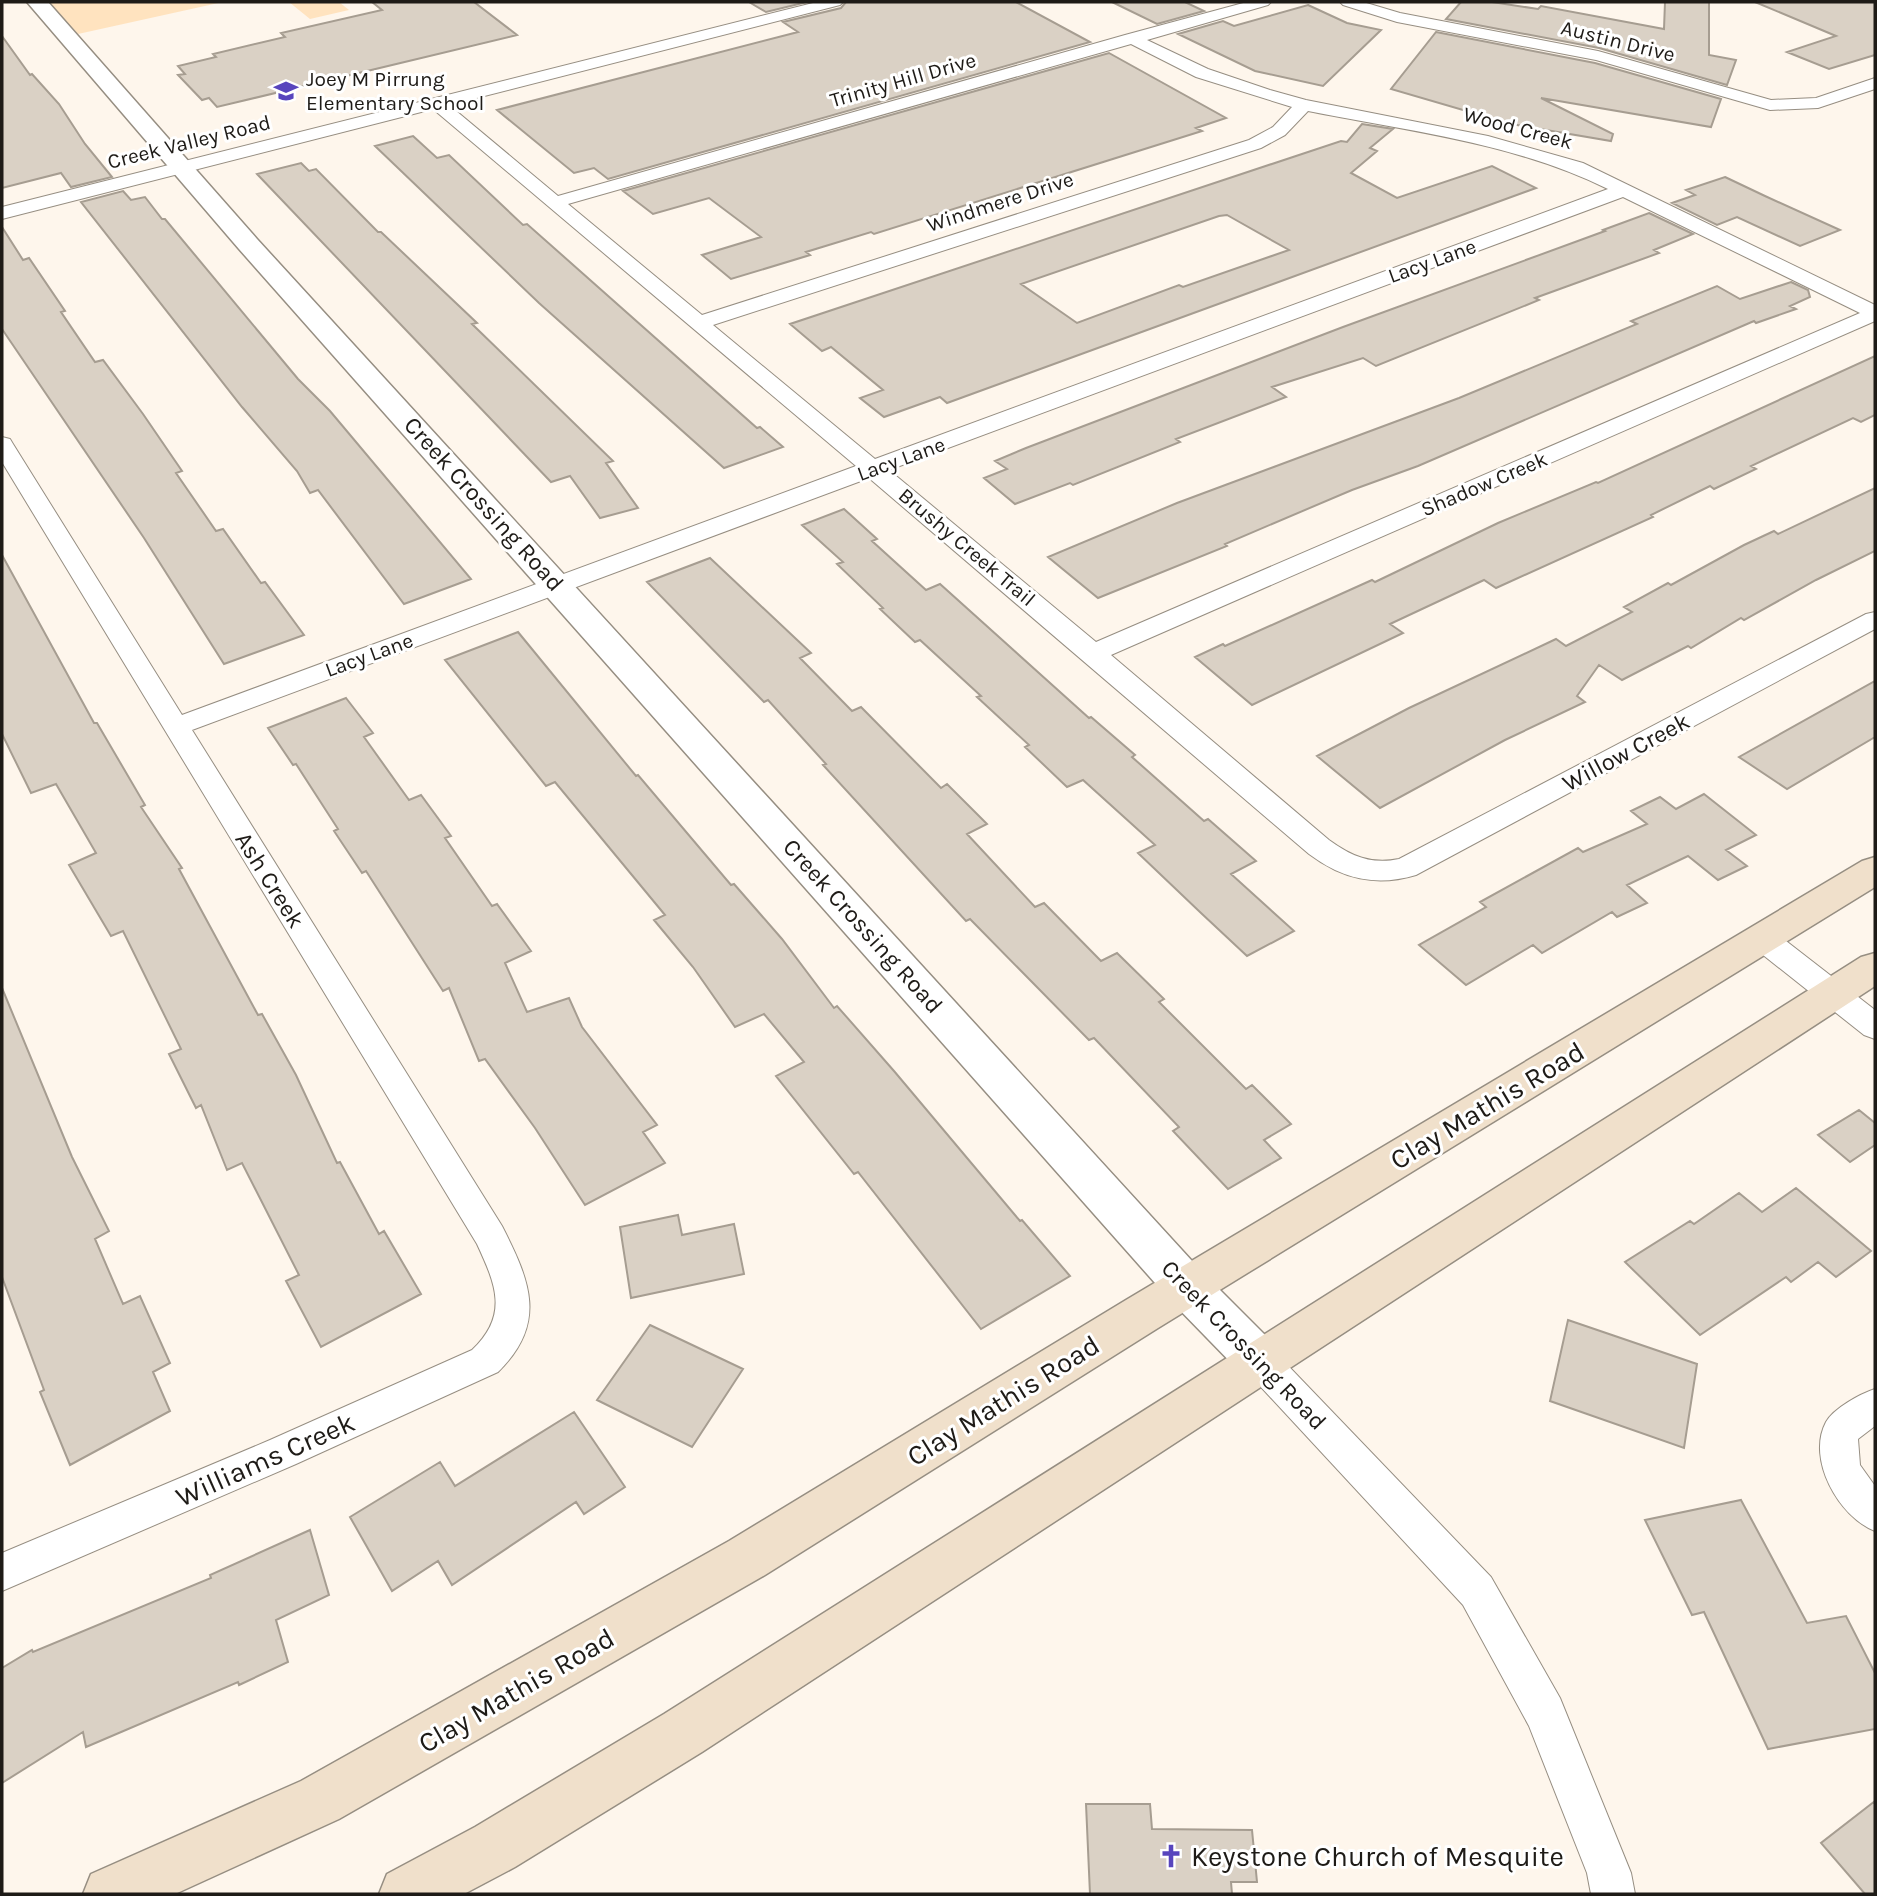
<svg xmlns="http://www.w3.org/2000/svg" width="1877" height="1896" font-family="Karla,sans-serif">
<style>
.green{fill:#ffe3bf}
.building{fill:#dad1c5;stroke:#a69d91;stroke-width:2;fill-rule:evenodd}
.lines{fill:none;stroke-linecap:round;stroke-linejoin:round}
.minor-casing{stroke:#968e82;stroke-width:2}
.tertiary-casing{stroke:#968e82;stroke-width:3}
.secondary-casing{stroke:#968e82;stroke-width:3}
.minor{fill:#fff;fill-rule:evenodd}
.tertiary{fill:#fff;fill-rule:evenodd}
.secondary{fill:#f0e0cb;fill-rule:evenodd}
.labels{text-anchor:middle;stroke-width:6;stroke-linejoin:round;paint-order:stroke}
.far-street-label{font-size:21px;fill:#1e1b17;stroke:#fff}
.far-poi-label{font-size:21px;fill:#1e1b17;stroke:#fff;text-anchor:start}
.street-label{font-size:24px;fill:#1e1b17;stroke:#fff}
.near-street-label{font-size:28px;fill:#1e1b17;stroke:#fff}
.near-poi-label{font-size:28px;fill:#1e1b17;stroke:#fff;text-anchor:start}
</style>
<rect width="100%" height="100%" fill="#fef6ec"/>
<path class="green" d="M49 2H223L78 34Z
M289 2H339L349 10 310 19Z"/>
<path class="building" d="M372 2H474L517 35 217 107 209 98 202 100 178 75 185 74 178 66 216 57 213 54 285 37 281 33 382 10Z
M749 2H807L766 12Z
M846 2H1016L1090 42 608 179 594 168 574 173 497 110 798 32 783 22 841 8Z
M1112 2H1185L1204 11 1157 24Z
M1461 2H1492L1538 9 1541 6 1664 29 1665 2H1709V55L1736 60 1727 85 1599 48 1446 19Z
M1755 2H1875V55L1829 69 1787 52 1836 36Z
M1308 5 1347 23 1381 30 1323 86 1255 71 1178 34 1223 21 1234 26Z
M1436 32 1595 63 1721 99 1711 127 1541 98 1613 134 1611 141 1511 124 1391 89Z
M2 36 30 75 32 74 59 104 85 144 112 177 71 187 61 173 2 188Z
M1109 53 1226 118 1196 128 1202 131 874 234 871 232 806 252 810 255 731 279 702 255 761 237 709 198 653 214 623 191Z
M1362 124 1393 129 1370 148 1377 151 1351 173 1397 198 1492 166 1536 188 947 403 940 397 884 417 860 398 883 390 831 347 822 351 790 324 1341 141 1347 142ZM1227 215 1289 250 1183 287 1179 285 1077 323 1021 284 1219 216Z
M413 136 437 158 449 155 523 225 527 224 757 428 760 427 783 447 724 468 539 303 375 146Z
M301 163 309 171 316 169 378 232H381L477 323 472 324 613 461 606 463 638 508 600 518 570 476 551 482 257 174Z
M1725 177 1765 196 1840 230 1800 246 1737 217 1717 225 1672 203 1695 195 1686 190Z
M123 191 131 200 145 197 162 219H165L298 379 330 411 471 579 404 604 318 490 310 493 297 471 242 407 81 202Z
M1649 213 1693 234 1654 250 1659 253 1535 298 1539 300 1376 366 1363 358 1272 387 1286 397 1176 439 1180 442 1073 485 1070 483 1015 504 984 478 1007 469 995 461 1026 448 1343 327 1605 231 1603 230Z
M2 227 23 260 29 258 65 311 61 312 95 362 103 360 143 414 182 471 176 473 216 531 223 529 261 583 265 582 304 635 224 664 144 538 2 329Z
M1791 282 1808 290 1810 297 1790 306 1796 309 1756 323 1754 321 1418 466 1352 490 1225 544 1227 546 1098 598 1048 557 1177 503 1459 398 1637 324 1631 321 1717 286 1740 299Z
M1875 356V415L1861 422 1853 418 1751 466 1756 469 1714 489 1710 486 1651 515 1653 517 1496 588 1484 580 1390 624 1403 633 1252 705 1195 657 1223 644 1225 646 1372 580 1375 582 1498 523 1596 482 1598 483Z
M1875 488V551L1816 580 1744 620 1741 618 1691 648 1688 646 1622 680 1599 665 1577 696 1585 702 1505 740 1380 808 1317 756 1409 708 1556 639 1566 646 1632 612 1624 607 1668 583 1671 585 1744 545 1774 531 1778 534Z
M844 509 877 539 872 541 926 590 940 584 1089 718 1091 717 1135 755 1132 757 1204 821 1208 819 1256 861 1231 874 1294 931 1247 956 1201 913 1138 853 1155 845 1083 780 1067 787 1025 747 1029 745 977 697 981 696 920 640 915 642 880 609 883 608 837 564 843 562 802 525Z
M2 555 94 723H97L145 805 141 807 182 868 179 869 258 1015 262 1014 296 1075 337 1163 340 1162 379 1234 384 1231 421 1294 321 1347 286 1281 299 1275 242 1163 227 1170 201 1105 196 1108 169 1054 181 1049 123 931 111 936 69 865 96 853 56 784 31 793 2 734Z
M710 558 811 653 800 658 852 711 861 707 941 788 947 784 987 824 967 834 1035 907 1044 903 1101 961 1117 953 1164 999 1159 1002 1246 1089 1252 1085 1291 1124 1264 1140 1281 1158 1228 1189 1173 1131 1179 1127 1094 1038 1089 1040 970 919 966 921 823 765 826 764 768 700 764 702 647 582Z
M518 632 636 776 638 775 731 885 734 884 782 939 834 1008 837 1006 894 1071 1020 1221 1022 1220 1070 1276 981 1329 858 1172 854 1174 776 1076 804 1062 764 1014 735 1027 693 967 654 920 665 915 555 782 546 786 445 660Z
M1875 681V737L1787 789 1739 757Z
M346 698 373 733 364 737 409 800 421 795 451 836 445 838 492 906 497 904 531 951 505 963 527 1012 569 998 582 1027 657 1125 643 1132 665 1163 585 1205 535 1128 485 1059 479 1061 449 988 443 991 366 871 362 873 334 831 338 829 296 764 293 765 268 728Z
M1704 794 1756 835 1726 850 1747 866 1718 880 1688 856 1627 885 1647 903 1617 917 1612 912 1542 953 1533 945 1466 985 1419 945 1486 907 1480 902 1578 848 1583 852 1647 824 1631 811 1660 797 1676 809Z
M2 988 72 1157 109 1231 95 1239 123 1304 140 1296 170 1363 153 1372 170 1411 70 1465 40 1392 44 1390 2 1277Z
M1859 1110 1875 1123V1145L1850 1162 1818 1135Z
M1796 1188 1871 1251 1836 1277 1818 1262 1791 1282 1786 1277 1700 1335 1625 1262 1690 1221 1694 1224 1739 1193 1762 1212Z
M678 1215 682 1235 734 1224 744 1274 631 1298 620 1227Z
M1568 1320 1697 1364 1684 1448 1550 1401Z
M650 1325 743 1369 692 1447 597 1400Z
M574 1412 625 1487 584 1514 576 1502 452 1585 438 1561 392 1591 350 1517 440 1462 455 1486Z
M1741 1500 1807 1623 1846 1616 1875 1673V1729L1768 1749 1704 1612 1692 1615 1645 1520Z
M310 1530 329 1595 276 1620 288 1662 239 1685 238 1682 86 1747 83 1732 2 1783V1668L32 1650 33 1652 211 1578 210 1575Z
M1875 1801V1894H1865L1821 1843Z
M1086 1804H1150L1152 1829 1252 1830 1257 1882H1231L1232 1894H1090Z"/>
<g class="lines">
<g class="minor-casing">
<path id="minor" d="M817 2H843L840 5 449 105 558 196 1125 35 1247 2H1271L1268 5 1147 40 1208 69 1270 90 1306 100 1488 136 1583 163 1875 305V321L1111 655 1329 840C1351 856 1371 865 1399 859L1866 614 1875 612V629L1416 875C1376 887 1342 879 1309 854L869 478 192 730 502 1226C530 1281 548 1323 498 1372L296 1464 2 1591V1553L270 1440 472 1350C509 1315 496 1285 477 1244L2 462V437L10 439 13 444 182 715 856 466 433 109 2 219V207ZM1131 44 1196 77 1292 107 1273 127 1249 140 702 315 568 204ZM1308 111C1409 131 1515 143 1608 189L875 459 713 325 1261 148 1285 135ZM1623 197 1860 313 1096 642 889 470Z
M1340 2H1363L1400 13 1598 51 1771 100 1816 98 1875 78V89L1818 108 1770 110 1596 60 1397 22 1343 5Z
M1763 928 1773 931 1875 1010V1039L1864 1035 1753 947 1748 939 1753 931Z
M1260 1345 1273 1350 1491 1577 1560 1698 1631 1873 1635 1894H1591L1587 1873 1529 1726 1463 1605 1247 1372 1242 1361 1247 1350Z
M1875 1389V1426L1858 1439 1860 1465 1875 1486V1531C1839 1517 1806 1459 1826 1422 1834 1408 1860 1394 1875 1389Z"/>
</g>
<g class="tertiary-casing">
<path id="tertiary" d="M27 2H48L257 239 1203 1273 1276 1346 1283 1361 1276 1376 1260 1382 1244 1376 1171 1301 239 249Z"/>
</g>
<g class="secondary-casing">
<path id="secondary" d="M1875 857V887L1158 1328 765 1575 339 1819 175 1894H83L91 1874 301 1781 729 1541 1126 1300 1862 861Z
M1875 953V986L702 1752 515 1867 464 1894H379L387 1874 475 1827 664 1714 1861 957Z"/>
</g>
<use href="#minor" class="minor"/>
<use href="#tertiary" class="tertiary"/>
<use href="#secondary" class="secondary"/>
</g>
<defs>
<g id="school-bare" transform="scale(1.89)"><path d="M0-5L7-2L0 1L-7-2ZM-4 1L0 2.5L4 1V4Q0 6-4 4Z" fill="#5845bd" stroke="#fff" stroke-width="2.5" paint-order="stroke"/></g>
<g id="church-bare" transform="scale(1.89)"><path d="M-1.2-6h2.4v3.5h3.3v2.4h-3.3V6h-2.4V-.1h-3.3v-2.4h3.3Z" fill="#5845bd" stroke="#fff" stroke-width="2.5" paint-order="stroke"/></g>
</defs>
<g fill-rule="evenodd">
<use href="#school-bare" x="286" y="91"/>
<use href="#church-bare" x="1171" y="1856"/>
</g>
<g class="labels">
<g class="far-street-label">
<text transform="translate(1618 41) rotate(14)" y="7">Austin Drive</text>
<text transform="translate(903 80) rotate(-16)" y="7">Trinity Hill Drive</text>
<text transform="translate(1518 128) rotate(15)" y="7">Wood Creek</text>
<text transform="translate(189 142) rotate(-14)" y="7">Creek Valley Road</text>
<text transform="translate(1000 202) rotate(-18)" y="7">Windmere Drive</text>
<text transform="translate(1432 261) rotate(-20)" y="7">Lacy Lane</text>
<text transform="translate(901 459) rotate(-20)" y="7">Lacy Lane</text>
<text transform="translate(1484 484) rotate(-23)" y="7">Shadow Creek</text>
<text transform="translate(967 547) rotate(40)" y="7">Brushy Creek Trail</text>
<text transform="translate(369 655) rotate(-20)" y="7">Lacy Lane</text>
</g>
<g class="far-poi-label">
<text x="306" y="86">Joey M Pirrung<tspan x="306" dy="24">Elementary School</tspan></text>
</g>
<g class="street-label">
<text transform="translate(484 504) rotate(48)" y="8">Creek Crossing Road</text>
<text transform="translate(1626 752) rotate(-28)" y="8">Willow Creek</text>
<text transform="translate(270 880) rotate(58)" y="8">Ash Creek</text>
<text transform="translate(863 926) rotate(48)" y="8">Creek Crossing Road</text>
<text transform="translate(1244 1345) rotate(46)" y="8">Creek Crossing Road</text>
</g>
<g class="near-street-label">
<text transform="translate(1487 1105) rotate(-31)" y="10">Clay Mathis Road</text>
<text transform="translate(1003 1400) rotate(-32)" y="10">Clay Mathis Road</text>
<text transform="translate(265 1459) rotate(-24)" y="10">Williams Creek</text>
<text transform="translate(516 1690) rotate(-30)" y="10">Clay Mathis Road</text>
</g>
<g class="near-poi-label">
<text x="1191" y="1866">Keystone Church of Mesquite</text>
</g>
</g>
<rect width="1877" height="1896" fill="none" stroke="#1e1b17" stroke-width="7"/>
</svg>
